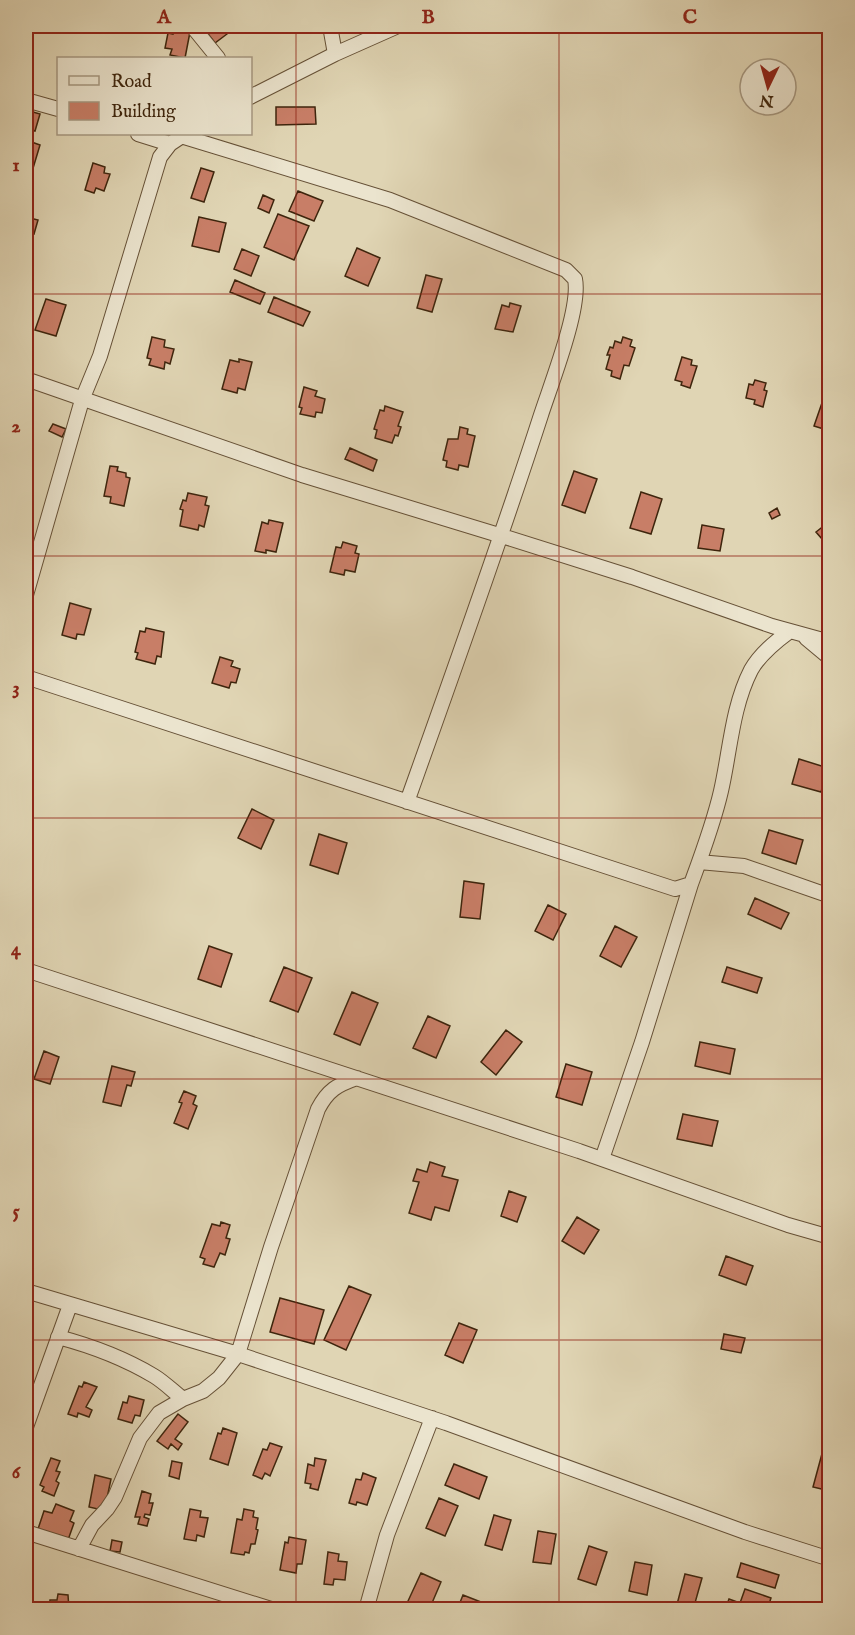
<svg xmlns="http://www.w3.org/2000/svg" width="855" height="1635" font-family="'IM FELL English',serif">
<style>
.building{fill:#c87e67;stroke:#3e250d;stroke-width:1.5}
.lines{fill:none;stroke-linecap:round;stroke-linejoin:round}
.minor-casing{stroke:#665137;stroke-width:16}
.minor{stroke:#ebe4ce;stroke-width:14}
.grid{fill:none;stroke:#8f2418;stroke-width:1.5;stroke-opacity:0.55}
.neatline{fill:none;stroke:#8f2418;stroke-width:2}
.grid-label{font-size:20px;text-anchor:middle;font-weight:bold;fill:#8f2418}
</style>
<rect width="100%" height="100%" fill="#e0d5b4"/>
<filter id="stains"><feTurbulence type="fractalNoise" baseFrequency=".00333" numOctaves="4"/><feColorMatrix values="0 0 0 0 .2 0 0 0 0 .09 0 0 0 0 .02 0 0 0 .5 -.17"/></filter>
<radialGradient id="worn" r=".72"><stop offset=".6" stop-color="#630" stop-opacity="0"/><stop offset="1" stop-color="#630" stop-opacity=".3"/></radialGradient>
<path class="building" d="M202 26H220L227 34 215 43Z
M174 29 190 32 185 58 170 55 172 49 165 48 168 33 173 34Z
M276 107H315L316 124 276 125Z
M26 110 40 114 35 131 26 129Z
M26 140 40 145 31 175 26 173Z
M93 163 105 167 104 173 110 174 104 191 96 188 94 193 85 190Z
M201 168 214 172 204 202 191 198Z
M298 191 323 201 314 221 289 211Z
M263 195 274 200 269 213 258 208Z
M278 214 309 226 294 260 264 247Z
M26 217 38 220 34 234 26 232Z
M199 217 226 223 219 252 192 246Z
M357 248 380 258 368 286 345 276Z
M242 249 259 256 251 276 234 269Z
M426 275 442 279 432 312 417 308Z
M235 280 265 293 260 304 230 292Z
M274 297 310 312 303 326 268 312Z
M46 299 66 305 56 336 35 330Z
M510 303 521 306 513 332 495 329 502 305 509 307Z
M152 337 165 340 164 347 174 349 170 364 165 362 164 369 149 365 151 359 147 358Z
M623 337 632 340 630 346 635 348 629 366 624 365 620 379 611 376 612 371 606 369 610 355H607L610 347 613 348 615 341 621 343Z
M682 357 692 360 691 365 697 366 690 388 681 385 682 382 675 380Z
M239 359 252 362 245 390 238 388 237 393 222 389 230 360 239 362Z
M755 380 766 383 764 390 767 391 763 407 754 404 755 400 746 398 749 384 753 385Z
M304 387 317 391 315 396 325 399 322 413 316 412 315 417 300 414 302 408 299 407Z
M823 400 830 402V431L814 426Z
M385 406 403 412 398 426 401 427 398 436 395 435 392 443 375 438 377 430 374 429 380 410 384 411Z
M53 424 66 429 62 437 49 431Z
M460 427 468 429 467 434 475 436 468 467 459 465 458 470 446 467 447 461 443 460 448 439H458Z
M350 448 377 460 373 471 345 459Z
M110 466 118 467 117 471 126 473V477L130 478 124 506 110 503 111 497 104 496Z
M574 471 597 479 585 513 562 505Z
M641 492 662 499 651 534 630 528Z
M188 493 207 497 205 505 209 506 204 527 199 525 198 530 180 526 183 510 180 509 183 500 186 501Z
M777 508 780 515 772 519 769 513Z
M269 520 283 523 276 552 266 550V553L255 551 262 522 268 524Z
M830 521V547H829L816 532Z
M702 525 724 529 720 551 698 548Z
M343 542 357 546 355 553 359 554 355 572 345 570 344 575 330 572 336 547 341 548Z
M70 603 91 609 84 635 77 634 76 639 62 635Z
M146 628 164 632 161 657 157 656 155 664 136 659 138 653 135 652 140 631 145 632Z
M220 657 233 661 231 666 240 669 236 683 231 682 229 688 212 683Z
M799 759 828 768 821 792 792 784Z
M252 809 274 820 261 849 238 838Z
M769 830 803 840 796 864 762 853Z
M319 834 347 843 338 874 310 865Z
M464 881 484 884 480 919 460 917Z
M755 898 789 913 781 929 748 914Z
M548 905 566 914 553 940 535 931Z
M615 926 637 937 621 967 600 956Z
M209 946 232 954 221 987 198 979Z
M284 967 312 978 298 1012 270 1001Z
M727 967 762 978 757 993 722 982Z
M352 992 378 1003 360 1045 334 1034Z
M428 1016 450 1026 436 1058 413 1048Z
M506 1030 522 1042 496 1075 481 1062Z
M700 1042 735 1049 730 1074 695 1066Z
M44 1051 59 1057 50 1084 34 1079Z
M566 1064 592 1072 582 1105 556 1097Z
M112 1066 135 1072 131 1086 127 1085 121 1106 103 1102Z
M184 1091 196 1096 193 1104 197 1106 188 1129 174 1123 182 1103 179 1102Z
M683 1114 718 1121 712 1146 677 1139Z
M430 1162 445 1167 442 1176 458 1180 449 1211 435 1207 431 1220 409 1213 419 1182 413 1181 417 1169 427 1172Z
M509 1191 526 1197 517 1222 501 1216Z
M577 1217 599 1230 584 1254 562 1241Z
M221 1222 230 1225 226 1238 230 1239 225 1255 220 1253 214 1267 203 1264 205 1259 200 1257 212 1224 220 1226Z
M726 1256 753 1266 746 1285 719 1275Z
M349 1286 371 1295 346 1350 324 1340Z
M280 1298 324 1310 314 1344 270 1332Z
M459 1323 477 1330 463 1363 445 1355Z
M724 1334 745 1338 741 1353 721 1349Z
M84 1382 97 1387 86 1407 92 1410 89 1417 78 1413 77 1417 68 1414 79 1386 82 1387Z
M129 1396 144 1400 140 1416 135 1415 132 1423 118 1419 123 1402 127 1403Z
M178 1414 188 1422 175 1439 182 1444 178 1450 171 1444 168 1449 157 1441Z
M223 1428 237 1433 228 1465 210 1459 218 1433 221 1434Z
M270 1443 282 1447 270 1476 265 1473 262 1479 253 1475 263 1449 267 1450Z
M823 1450 830 1452V1491L813 1487Z
M51 1458 60 1461 56 1471 60 1472 56 1481 59 1483 54 1496 42 1491 44 1487 40 1485Z
M315 1458 326 1460 318 1490 310 1488 311 1484 305 1483 308 1464 314 1466Z
M172 1461 182 1463 179 1479 169 1476Z
M454 1464 487 1477 479 1499 445 1485Z
M363 1473 376 1478 367 1505 357 1502 356 1505 349 1503 356 1479 361 1480Z
M95 1475 111 1479 106 1503 102 1510 89 1507Z
M142 1491 151 1494 149 1503H153L150 1515 145 1514 144 1517 149 1519 147 1526 138 1524 140 1517H135Z
M439 1498 458 1506 445 1536 426 1528Z
M56 1504 74 1511 70 1521 74 1523 68 1540 38 1529 44 1511 52 1513Z
M190 1509 201 1511 200 1517 208 1518 204 1537 197 1535 196 1541 184 1539Z
M244 1509 254 1511 253 1517 258 1518 256 1529 258 1530 255 1544H251L249 1553 245 1552 244 1555 231 1553 237 1519 242 1520Z
M494 1515 511 1520 502 1550 485 1545Z
M538 1531 556 1534 551 1564 533 1562Z
M289 1537 306 1540 302 1564H297L296 1573 280 1570 285 1542 288 1543Z
M112 1540 122 1542 120 1552 110 1551Z
M589 1546 607 1552 596 1585 578 1579Z
M328 1552 339 1554 338 1561 347 1562 345 1580 334 1579 333 1585 324 1584Z
M635 1562 652 1565 647 1595 629 1591Z
M741 1563 779 1575 775 1588 737 1577Z
M421 1573 441 1582 429 1610 408 1601Z
M685 1574 702 1578 693 1610 676 1608Z
M745 1589 771 1598 767 1610H725L729 1599 740 1603Z
M58 1594 68 1595 69 1610H49L50 1600H57Z
M463 1595 486 1604 484 1610H457Z"/>
<g class="lines">
<g class="minor-casing">
<path id="minor" d="M192 26 218 58
M330 26 335 54
M250 97 335 54 398 26
M26 100 58 109
M138 134 170 144
M181 136 390 200 566 270 575 279C581 308 551 384 541 415 499 545 453 673 407 802
M26 379 302 475 502 536 632 577 772 626 830 642
M26 595 82 400 100 356 160 157 170 144 185 134
M806 638 830 658
M26 677 675 889 691 884C702 854 714 822 721 791 730 752 732 707 751 670 760 654 775 642 790 631
M699 862 744 866 830 896
M26 970 579 1151 788 1225 830 1237
M602 1159 642 1042 691 884
M26 1291 238 1354 446 1423 745 1532 830 1559
M58 1337C92 1346 124 1358 154 1376 164 1382 174 1392 183 1399
M26 1427 70 1305
M26 1532 274 1610
M79 1549 92 1525 107 1509 115 1497 140 1438 159 1413 183 1399 203 1391 219 1378 238 1354 271 1247 318 1109C328 1090 337 1085 357 1078
M366 1610 387 1535 432 1418"/>
</g>
<use href="#minor" class="minor"/>
</g>
<path class="grid" d="M296 26V1610M559 26V1610M26 294H830M26 556H830M26 818H830M26 1079H830M26 1340H830"/>
<rect width="855" height="1635" fill="none" stroke="#e0d5b4" stroke-width="66"/>
<rect x="57" y="57" width="195" height="78" fill="#ebe4ce" stroke="#a69881" stroke-width="1.5"/>
<rect x="69" y="76" width="30" height="9" fill="#ebe4ce" stroke="#a69881" stroke-width="1.5"/>
<text x="111" y="87" font-size="18" fill="#3e250d">Road</text>
<rect x="69" y="102" width="30" height="18" fill="#c87e67" stroke="#a69881" stroke-width="1.5"/>
<text x="111" y="117" font-size="18" fill="#3e250d">Building</text>
<g transform="translate(768 87) rotate(185)"><circle r="28" fill="#ebe4ce" stroke="#a69881" stroke-width="1.5"/>
<path d="M0-4.5L10 22L0 15L-10 22Z" fill="#8f2418"/>
<text y="-9" font-size="16" font-weight="bold" text-anchor="middle" fill="#3e250d">N</text>
</g>
<rect x="33" y="33" width="789" height="1569" class="neatline"/>
<g class="grid-label">
<text x="164" y="23">A</text>
<text x="428" y="23">B</text>
<text x="690" y="23">C</text>
<text x="16" y="171">1</text>
<text x="16" y="432">2</text>
<text x="16" y="694">3</text>
<text x="16" y="955">4</text>
<text x="16" y="1217">5</text>
<text x="16" y="1478">6</text>
</g>
<rect width="100%" height="100%" filter="url(#stains)"/>
<rect width="100%" height="100%" fill="url(#worn)"/>
</svg>
